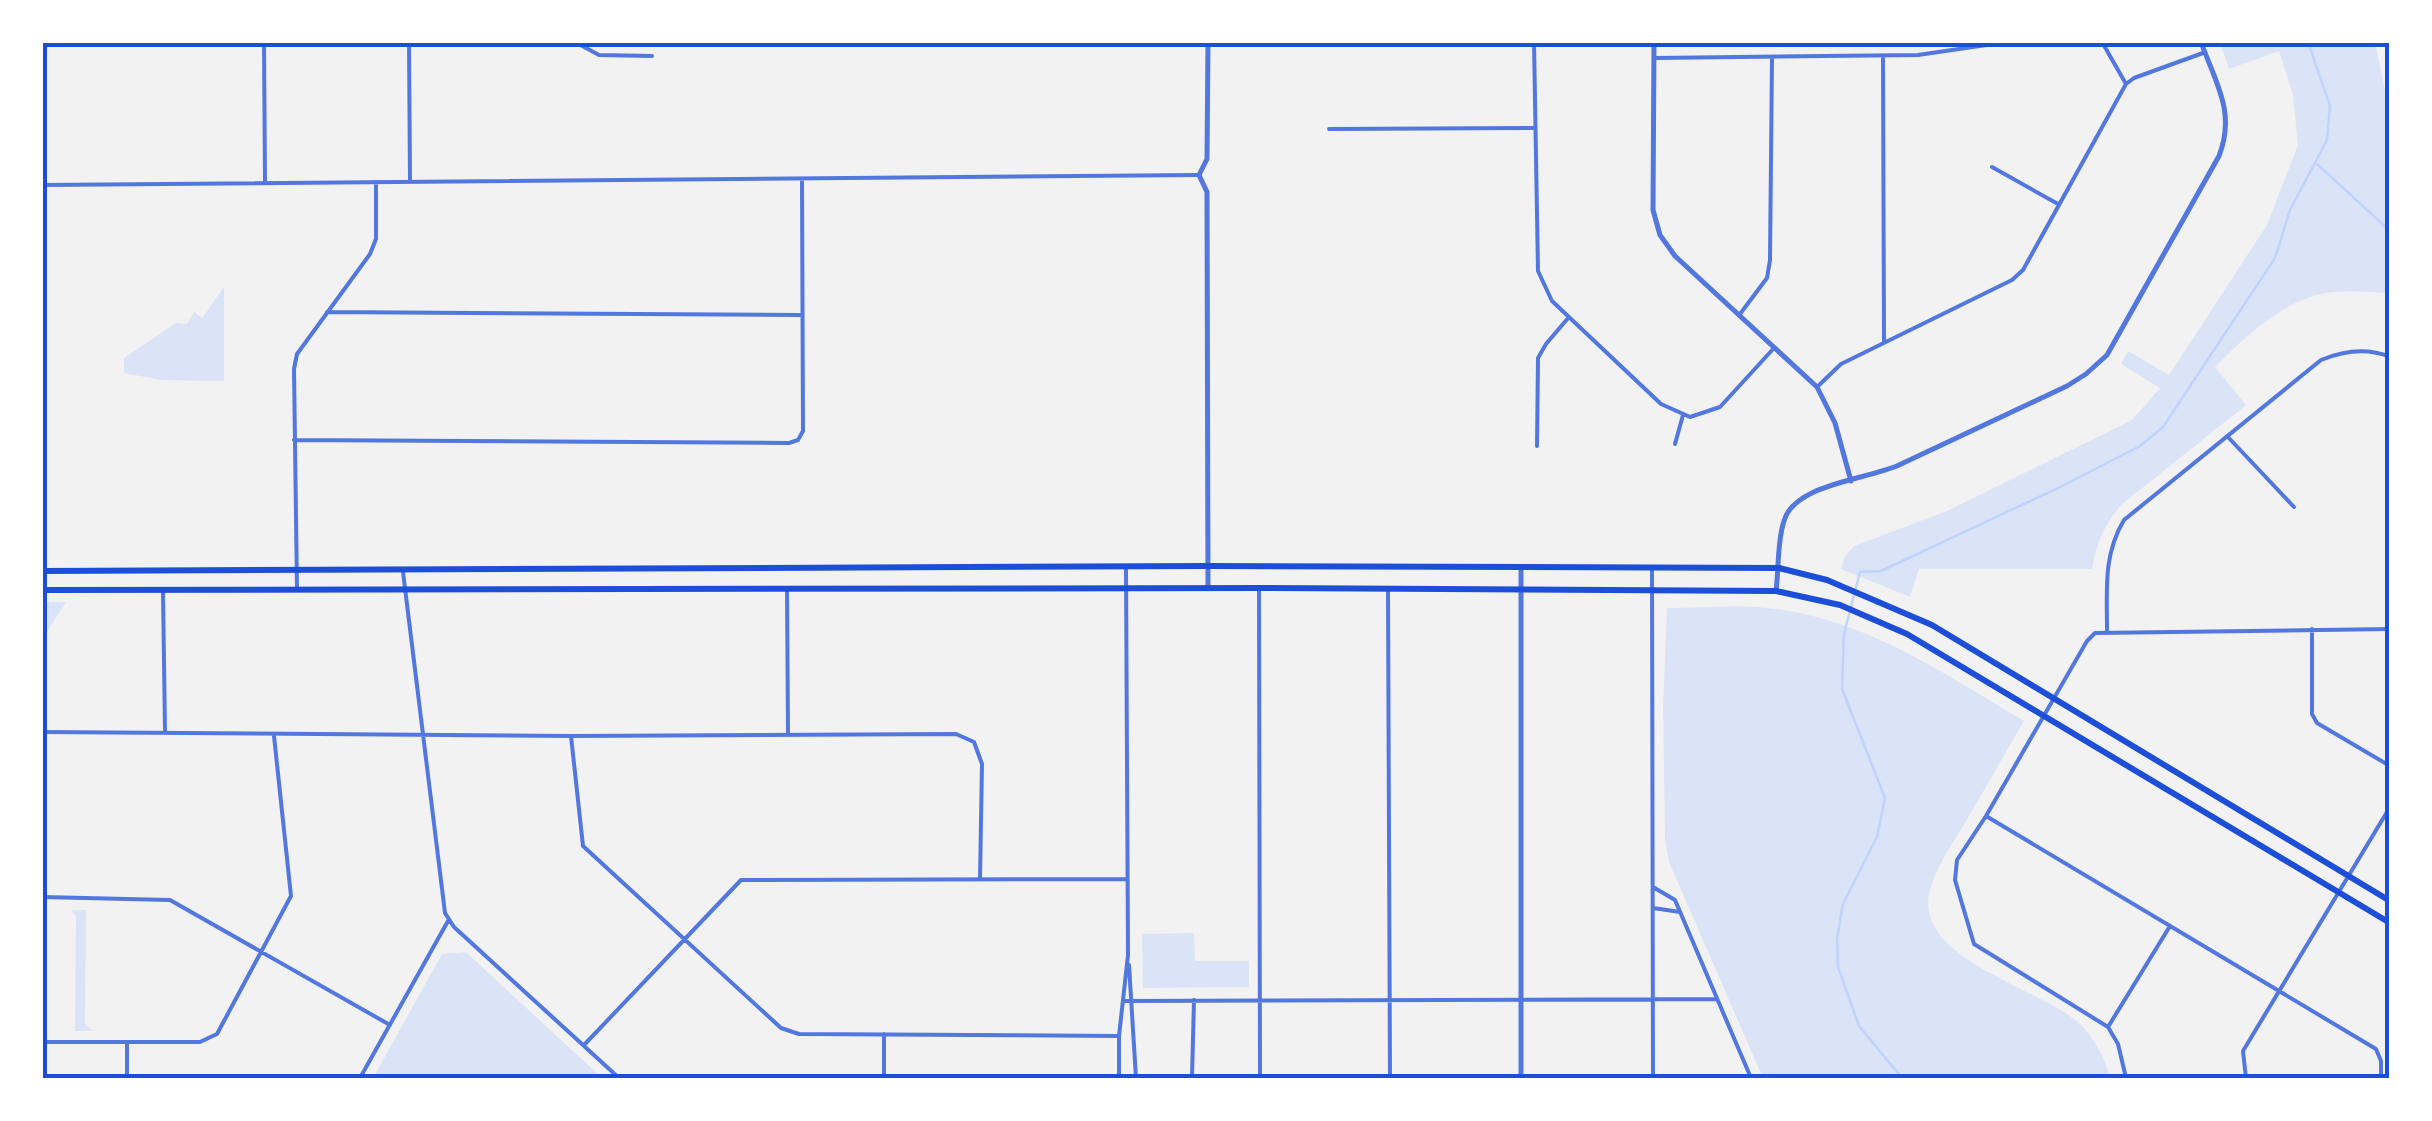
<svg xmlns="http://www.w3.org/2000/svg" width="2432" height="1121" font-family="'Sofia Sans Condensed',sans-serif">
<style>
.green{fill:#dbe4f7}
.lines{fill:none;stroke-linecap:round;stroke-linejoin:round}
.stream{stroke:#bfd3fe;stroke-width:2.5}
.minor{stroke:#5277de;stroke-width:4}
.tertiary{stroke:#5277de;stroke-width:5}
.secondary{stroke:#1d4ed8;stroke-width:6}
.neatline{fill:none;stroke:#1d4ed8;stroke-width:4}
</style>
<rect width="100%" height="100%" fill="#f2f2f2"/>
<path class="green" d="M2220 43H2375L2389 109V293C2369 292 2347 290 2326 293 2285 299 2242 339 2215 367L2246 405 2121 505C2104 526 2096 543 2092 569H1919L1910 597 1841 569 1844 558 1854 546 1947 511 2132 420 2160 388 2121 364 2128 351 2169 375 2267 225 2298 145 2293 95 2279 51 2229 69Z
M224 287V381L161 380 124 373V358L176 323 187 324 194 312 202 318Z
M43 602H66L43 638 42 602Z
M1667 608C1700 608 1735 604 1767 608 1864 618 1943 673 2024 721 2003 757 1983 792 1962 828 1950 847 1936 868 1930 890 1911 960 2044 988 2081 1025 2095 1039 2106 1060 2110 1078H1763L1669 862 1665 840 1663 706Z
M71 910H86L85 1024 93 1031H75L76 916Z
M1194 933 1195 961H1249V987L1143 988 1142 934Z
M466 952 602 1078H373L442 954Z"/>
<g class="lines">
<path class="stream" d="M2317 164 2390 231
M1902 1078 1859 1026 1838 967 1837 939 1843 904 1877 837 1885 798 1842 689 1844 634 1860 572 1881 571 2058 488 2140 446 2163 427 2275 258 2290 210 2327 140 2330 106 2308 42"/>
<path class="minor" d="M264 42 265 183
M409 42 410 182
M575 42 599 55 652 56
M1534 42 1538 271 1552 301 1661 404 1690 417 1720 407 1774 348
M2102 42 2126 84
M1654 58 1918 55 2007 42
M1883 58 1884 343
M1329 129 1534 128
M1992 167 2058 204
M42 185 1198 175
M327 312 802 315
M1740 314 1767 278 1770 260 1772 58
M1817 387 1841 364 2012 280 2023 270 2126 84 2134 78 2203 53
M2227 436 2294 507
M294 440 789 443 798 440 803 431 802 180
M1675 444 1683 415
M1537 446 1538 358 1546 344 1569 317
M1652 569 1653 1078
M403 572 445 913 454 927 619 1078
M1259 588 1260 1078
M297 590 294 369 297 354 370 254 376 239V182
M787 590 788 735
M1388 590 1390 1078
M163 592 165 732
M2312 629V714L2317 723 2390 766
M2107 630C2107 590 2103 555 2124 520L2321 360C2343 351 2366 347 2390 357
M42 732 571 736 956 734 974 742 982 764 980 879
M571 736 583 846 781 1028 799 1034 1119 1036
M1986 816 2376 1049 2381 1061V1078
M1653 887 1675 900 1751 1078
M42 897 170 900 390 1025
M1653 908 1680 912
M1129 965 1136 1078
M1124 1001 1716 999
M2108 1027 2170 926
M884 1034V1078
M42 1042H200L217 1034 291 896 274 736
M584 1045 741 880 1127 879
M127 1078V1042
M360 1078 448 921
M1119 1078V1036L1128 955 1126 569
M1192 1078 1194 1000
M2126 1078 2118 1044 2108 1027 1974 944 1955 880 1957 860 1986 816 2087 641 2095 633 2390 629
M2246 1078 2243 1051 2390 807"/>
<path class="tertiary" d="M1208 42 1207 159 1199 175 1207 192 1208 588
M1654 42 1653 210 1660 235 1675 256 1817 387 1835 423 1851 481
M1521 568V1078
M1776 591C1779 568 1777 542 1784 521 1794 484 1866 480 1899 465L2067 386 2086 374 2107 355 2219 156C2236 112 2216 84 2201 42"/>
<path class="secondary" d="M42 571 1208 566 1779 568 1827 580 1932 625 2390 901
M42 590 1259 588 1776 591 1840 605 1907 634 2390 923"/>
</g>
<rect width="2432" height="1121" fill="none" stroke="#ffffff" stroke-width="90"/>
<rect x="45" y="45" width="2342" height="1031" class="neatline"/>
</svg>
